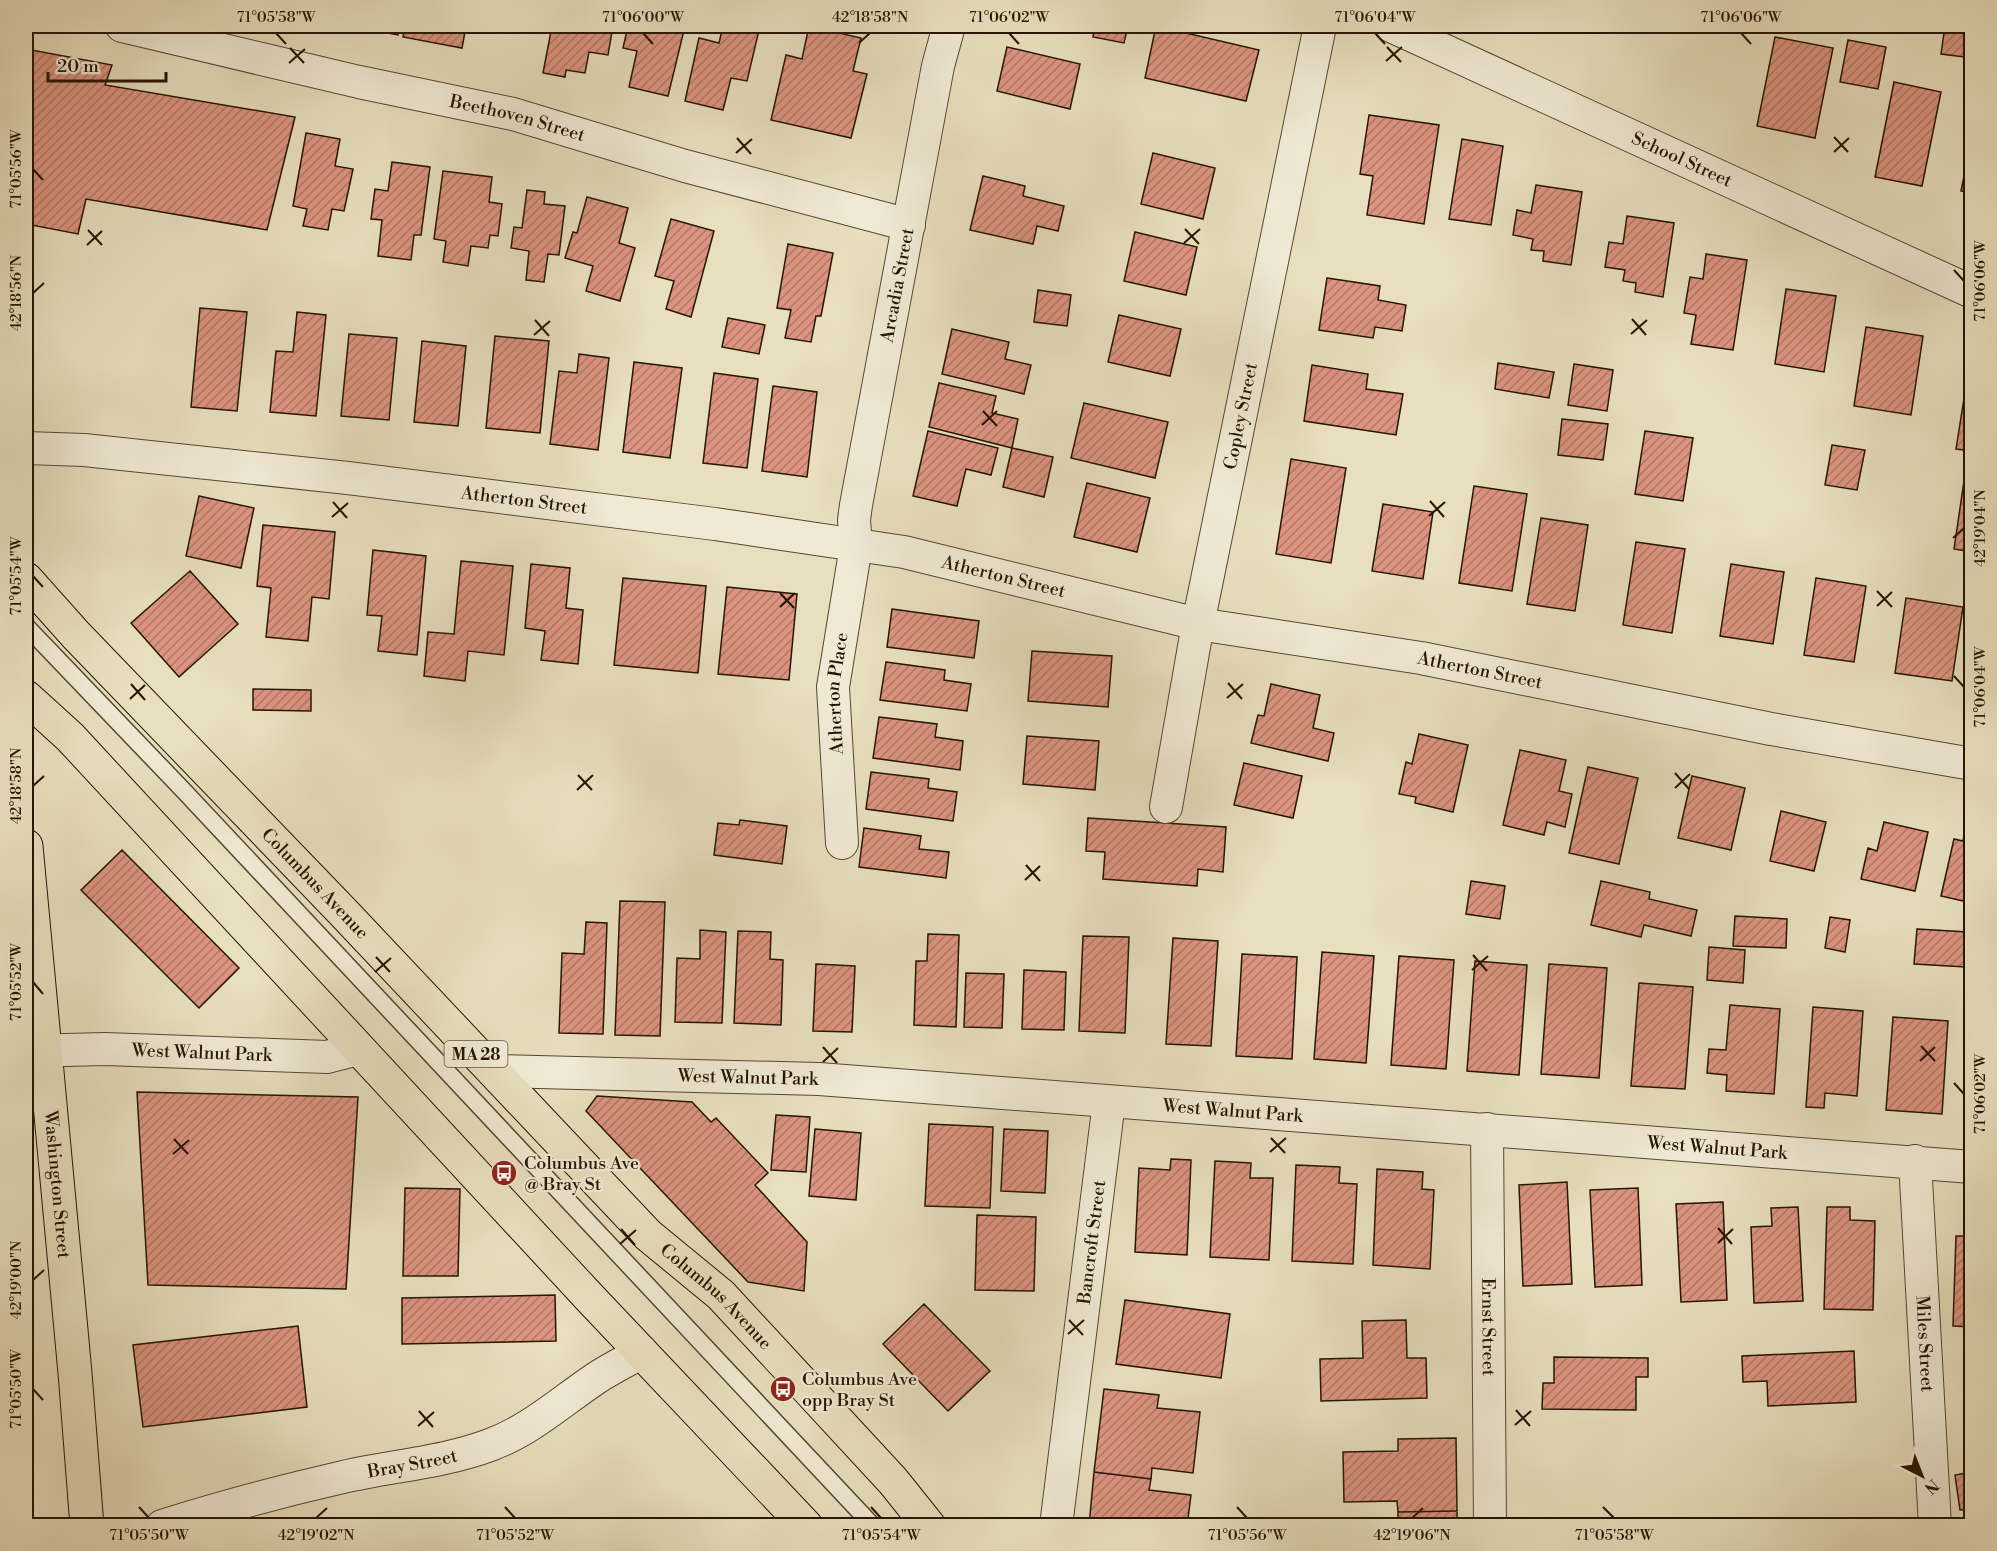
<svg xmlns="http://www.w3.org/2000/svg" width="1997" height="1551" font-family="'Libre Bodoni',serif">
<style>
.building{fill:url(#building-hatch);stroke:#251402;stroke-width:1.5}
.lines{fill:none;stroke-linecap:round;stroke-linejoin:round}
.service-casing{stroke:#564731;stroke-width:19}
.minor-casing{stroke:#564731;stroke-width:34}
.primary-casing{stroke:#251402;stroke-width:35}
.service{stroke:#f0ead5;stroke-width:16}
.minor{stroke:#f0ead5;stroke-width:32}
.primary{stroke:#e8dfbe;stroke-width:33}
.ticks{fill:none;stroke:#251402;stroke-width:2}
.labels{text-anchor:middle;stroke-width:4.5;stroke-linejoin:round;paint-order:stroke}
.shield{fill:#f0ead5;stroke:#625441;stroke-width:1.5}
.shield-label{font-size:16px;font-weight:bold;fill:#251402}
.street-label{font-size:18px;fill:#251402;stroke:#f0ead5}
.poi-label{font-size:18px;fill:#251402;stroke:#f0ead5;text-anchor:start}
.neatline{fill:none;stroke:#251402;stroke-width:2}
.ticks-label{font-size:15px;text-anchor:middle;fill:#251402}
</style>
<defs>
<pattern id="building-hatch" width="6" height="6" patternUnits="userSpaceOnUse" patternTransform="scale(1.5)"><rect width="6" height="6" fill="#dc9480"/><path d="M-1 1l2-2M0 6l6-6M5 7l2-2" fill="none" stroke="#b27867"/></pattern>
</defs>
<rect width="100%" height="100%" fill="#e8dfbe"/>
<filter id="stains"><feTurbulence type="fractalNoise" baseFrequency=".00333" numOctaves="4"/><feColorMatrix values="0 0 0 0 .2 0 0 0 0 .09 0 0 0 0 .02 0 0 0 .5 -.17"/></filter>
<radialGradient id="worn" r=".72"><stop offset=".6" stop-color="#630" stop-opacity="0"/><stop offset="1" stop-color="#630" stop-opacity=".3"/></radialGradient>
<path class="building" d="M349 26H400L398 35Z
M405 26H466L462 48 403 37Z
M552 26H613L608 55 589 52 585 73 566 70 565 77 543 73Z
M628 26H685L668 96 629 87 637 51 623 48Z
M723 26H760L747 81 731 78 723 110 685 101 699 38 719 43Z
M809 26 861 38 853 71 867 74 851 138 771 120 786 55 802 59Z
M1095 26H1128L1124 43 1093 37Z
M1156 26 1259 50 1246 101 1145 78Z
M1945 26H1972V58L1941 54Z
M1775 37 1833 48 1815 138 1757 126Z
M1848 40 1886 47 1878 89 1840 82Z
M1007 47 1080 64 1070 109 997 91Z
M26 49 112 65 105 85 295 117 267 230 86 199 78 234 26 224Z
M1894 82 1941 92 1922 186 1875 177Z
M1369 115 1439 125 1424 224 1367 215 1373 176 1360 174Z
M306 133 340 139 335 166 353 169 344 211 332 209 328 230 303 226 307 209 293 206Z
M1972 137V193L1961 191Z
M1462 139 1503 146 1491 225 1449 219Z
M1153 153 1215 168 1203 219 1141 204Z
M392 162 430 167 421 235H414L411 260 378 256 382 220 371 219 375 189 388 191Z
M443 171 492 177 489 202 502 204 498 236 490 235 488 248 471 246 468 266 443 262 446 241 434 239Z
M983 176 1025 186 1023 196 1064 206 1058 231 1037 226 1033 244 970 230Z
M1536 185 1582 192 1571 265 1543 261 1544 251 1531 250 1533 239 1513 235 1517 210 1531 213Z
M527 190 545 192 544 204 565 206 559 255 548 254 544 282 526 280 529 251 511 248 514 227 522 228Z
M587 197 628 208 619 243 635 248 620 301 586 291 593 266 565 258 573 232 577 233Z
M1627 216 1674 223 1663 297 1635 292 1636 283 1623 281 1625 270 1605 267 1609 242 1623 244Z
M671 219 714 231 691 317 666 309 674 281 655 276Z
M1135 232 1197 247 1186 295 1124 281Z
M788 244 833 253 821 316H816L811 342 785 338 791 310 777 308Z
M1706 254 1747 260 1733 350 1691 344 1696 315 1684 313 1690 277 1703 279Z
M1327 278 1380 286 1378 300 1406 305 1402 331 1375 327 1373 338 1319 330Z
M1786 289 1836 296 1824 372 1775 364Z
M1038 290 1071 295 1067 326 1034 322Z
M200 308 247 312 237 411 191 407Z
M297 312 326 315 316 416 270 412 276 351 293 352Z
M1119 315 1181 329 1170 376 1108 362Z
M728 318 765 325 759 354 722 347Z
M1866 327 1923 336 1911 415 1854 406Z
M952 329 1009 342 1005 359 1031 365 1024 394 942 374Z
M349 334 397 338 389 420 341 416Z
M495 336 549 341 540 433 486 428Z
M422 341 466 346 458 426 414 422Z
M579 354 609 358 598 450 550 444 559 371 577 373Z
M1971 354H1972V451L1956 449Z
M634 362 682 368 670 458 623 452Z
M1498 363 1554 372 1549 398 1495 389Z
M1574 364 1613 370 1607 411 1568 405Z
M1312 365 1368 374 1366 389 1403 394 1396 435 1304 421Z
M714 373 758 379 747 468 703 463Z
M939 383 996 396 992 413 1018 419 1012 448 929 427Z
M773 386 817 392 807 477 762 471Z
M1084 403 1168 422 1155 478 1071 458Z
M1562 419 1608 424 1603 460 1558 455Z
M928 431 998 448 991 475 966 469 957 506 913 496Z
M1645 431 1693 438 1683 501 1635 494Z
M1832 445 1865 450 1857 490 1825 485Z
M1012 448 1053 457 1044 497 1003 487Z
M1291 459 1346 468 1331 563 1276 554Z
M1964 481 1972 483V552L1954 549Z
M1087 483 1150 498 1137 552 1074 537Z
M1474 486 1527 494 1512 591 1459 583Z
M199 496 254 508 241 568 186 556Z
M1383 504 1433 512 1423 579 1372 571Z
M1541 518 1588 525 1575 611 1527 604Z
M263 525 335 532 329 599 312 597 308 641 266 637 271 588 257 586Z
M1636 542 1685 549 1672 633 1623 625Z
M373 550 426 556 417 655 378 651 382 616 367 615Z
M461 561 513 566 504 655 468 651 465 681 424 676 428 632 454 634Z
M531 564 570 568 566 608 583 610 578 664 541 660 545 631 525 628Z
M1731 564 1784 572 1773 644 1720 636Z
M190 571 238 624 179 677 131 623Z
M623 578 706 586 698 673 614 665Z
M1816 578 1866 586 1854 662 1804 655Z
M727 587 797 594 789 680 718 674Z
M1906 598 1963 607 1952 681 1895 673Z
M892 609 979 621 974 658 887 647Z
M1032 651 1112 656 1108 707 1028 701Z
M886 662 945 670 944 680 971 684 967 711 880 700Z
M1271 684 1320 695 1313 728 1334 733 1328 761 1251 743 1258 715 1264 716Z
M253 689 311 690V711L253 710Z
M879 717 937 724 935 737 963 741 960 770 873 758Z
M1419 734 1468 745 1453 812 1415 803 1416 797 1399 794 1406 762 1412 764Z
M1027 736 1099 741 1095 790 1023 784Z
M1520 750 1566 760 1559 791 1572 794 1565 827 1547 822 1544 835 1503 825Z
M1244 763 1302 776 1293 818 1234 805Z
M1588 767 1638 778 1619 864 1569 853Z
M871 772 929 779 928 788 957 792 953 821 866 809Z
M1692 776 1745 788 1731 850 1678 838Z
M1781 811 1826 822 1814 871 1770 861Z
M1088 818 1226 827 1223 872 1198 869 1197 886 1103 879 1105 852 1086 851Z
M740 820 787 826 782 864 714 855 718 823 739 825Z
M1967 821 1972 822V903L1941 896 1954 839 1963 841Z
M1884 822 1928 832 1915 891 1861 879 1868 848 1877 851Z
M864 828 921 836 919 849 949 852 946 878 859 867Z
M122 850 239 968 199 1008 81 890Z
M1471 881 1505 886 1500 919 1466 914Z
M1601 881 1650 892 1649 899 1697 910 1691 936 1644 925 1641 937 1591 925Z
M620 901 665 902 660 1036 615 1035Z
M1735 916 1787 919 1786 948 1733 946Z
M1830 917 1850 920 1845 952 1825 948Z
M586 922 607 923 603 1034 559 1033 562 953 584 954Z
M1917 929 1968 932 1966 967 1914 964Z
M700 930 726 932 722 1023 675 1022 677 958 700 959Z
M738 931 771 932 770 959 783 960 781 1025 734 1023Z
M928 934 959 935 956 1027 914 1025 916 961H927Z
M1083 936 1129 937 1125 1033 1079 1031Z
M1173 938 1218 941 1211 1046 1166 1044Z
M1709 947 1745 950 1743 983 1707 980Z
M1322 952 1374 956 1366 1063 1314 1059Z
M1242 954 1297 957 1292 1059 1236 1056Z
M1399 956 1454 960 1446 1069 1391 1065Z
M1475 961 1527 965 1519 1075 1467 1071Z
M816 964 855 966 852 1032 813 1031Z
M1549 964 1607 968 1599 1078 1541 1074Z
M1024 970 1066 972 1064 1030 1022 1029Z
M966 973 1004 974 1002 1028 964 1027Z
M1639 983 1693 987 1685 1089 1631 1086Z
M1730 1005 1780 1009 1774 1094 1726 1091 1727 1075 1707 1073 1709 1049 1726 1050Z
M1813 1007 1863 1011 1857 1096 1825 1093 1824 1108 1806 1107Z
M1893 1017 1948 1021 1942 1114 1886 1110Z
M137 1092 358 1097 346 1289 148 1285Z
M597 1096 692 1102 711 1122 716 1118 768 1173 755 1185 807 1242 804 1291 748 1282 586 1111Z
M776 1115 810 1117 806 1172 771 1170Z
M929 1124 993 1127 990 1208 925 1206Z
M815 1129 861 1133 856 1200 809 1196Z
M1004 1129 1048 1131 1045 1193 1001 1191Z
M1171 1159 1191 1160 1187 1255 1135 1252 1139 1168 1170 1170Z
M1215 1161 1251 1163 1250 1178H1273L1269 1260 1210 1257Z
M1296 1165 1340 1167 1339 1183 1357 1184 1353 1264 1292 1261Z
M1377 1169 1423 1172 1422 1189 1434 1190 1430 1269 1373 1265Z
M1567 1182 1572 1284 1523 1286 1519 1185Z
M405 1188 460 1189 458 1276H403Z
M1638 1188 1642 1285 1595 1287 1590 1190Z
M1723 1202 1727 1300 1681 1302 1676 1204Z
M1798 1207 1803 1301 1754 1303 1751 1227 1772 1226 1771 1208Z
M1827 1207H1850V1220L1875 1221 1873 1310 1824 1309Z
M977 1215 1036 1217 1034 1291 975 1290Z
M1956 1236H1972V1327L1953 1326Z
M555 1295 556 1341 402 1344V1298Z
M1125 1300 1230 1314 1221 1378 1116 1364Z
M924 1304 990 1371 948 1411 883 1344Z
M1406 1320 1407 1358H1426L1427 1398 1321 1401 1320 1359 1363 1358 1362 1321Z
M298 1326 307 1407 143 1427 133 1345Z
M1854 1351 1856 1402 1768 1406 1767 1381 1743 1382 1742 1356Z
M1554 1357 1648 1358V1377H1636V1410L1542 1409 1543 1383H1554Z
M1104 1389 1159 1395 1157 1408 1200 1412 1193 1473 1152 1468 1151 1479 1094 1472Z
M1456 1438 1457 1511 1398 1512 1397 1501 1344 1502 1343 1452 1398 1451V1439Z
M1094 1472 1151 1479 1149 1490 1191 1495 1187 1526H1089Z
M1972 1472V1509L1960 1510 1955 1475Z
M1457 1511V1526H1345L1398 1524V1512Z"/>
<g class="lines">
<g class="service-casing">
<path id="service" d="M26 626 184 791 873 1526"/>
</g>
<g class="minor-casing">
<g id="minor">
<path id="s1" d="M122 26 359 82 513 114 685 166 909 225"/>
<path id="s2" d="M1391 26 1972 292"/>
<path id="s3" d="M26 448 84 450 348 478 715 524 904 552 1198 624 1421 658 1771 729 1972 764"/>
<path id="s4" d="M1166 807 1198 624 1320 26"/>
<path id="s5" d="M842 843 833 687 856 546 854 520 856 505 938 66 949 26"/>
<path id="s6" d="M26 1051 105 1049 327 1057 358 1049"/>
<path id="s7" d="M493 1071 819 1079 1972 1167"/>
<path id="s8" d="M1487 1129 1490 1526"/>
<path id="s9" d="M1915 1161 1935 1526"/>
<path id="s10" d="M162 1526C222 1507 282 1491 343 1477 391 1466 445 1462 490 1445 531 1430 563 1400 598 1377 612 1368 628 1360 642 1352"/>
<path id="s11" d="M1056 1526 1109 1102"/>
</g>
</g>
<g class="primary-casing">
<g id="primary">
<path id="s12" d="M26 579 76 635 341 910 648 1235 721 1295 893 1481 929 1526"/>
<path d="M26 697 70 737 590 1298 806 1526"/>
<path id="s13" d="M26 846 75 1373 87 1526"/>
</g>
</g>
<use href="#service" class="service"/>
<use href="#minor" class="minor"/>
<use href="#primary" class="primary"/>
</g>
<path class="ticks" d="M276 33 286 44M643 33 653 44M1009 33 1019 44M1375 33 1385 44M1741 33 1751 44M859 43 870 33M1387 47 1401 62M290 48 304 63M1386 61 1402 47M289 63 305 49M1834 137 1848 152M737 138 751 154M1834 152 1849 138M736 153 752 139M33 169 43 180M1185 229 1199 244M88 230 102 245M1184 243 1200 229M87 245 102 231M1954 270 1964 281M33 293 44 283M1632 319 1646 335M535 320 549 336M1631 334 1647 320M534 335 550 321M983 411 997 426M982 425 997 411M1430 501 1444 517M333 502 347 518M1429 516 1445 502M332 517 348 503M1953 538 1964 528M33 576 43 587M1877 591 1892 607M780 593 794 608M1877 606 1892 592M780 607 795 593M1954 676 1964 687M1228 683 1242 699M131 684 145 700M1227 698 1243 684M130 699 145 685M1675 773 1689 789M578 775 592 790M33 786 44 776M1675 788 1690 774M577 790 593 775M1026 865 1040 881M1025 880 1040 866M1473 955 1487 971M376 957 390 972M1472 970 1488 956M375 972 391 958M33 982 43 994M1921 1046 1935 1061M823 1047 837 1063M1920 1061 1935 1047M823 1062 838 1048M1954 1083 1964 1094M1271 1138 1285 1153M174 1139 188 1154M1270 1152 1286 1138M173 1154 189 1140M1718 1228 1732 1244M621 1229 635 1245M1718 1243 1733 1229M620 1244 636 1230M33 1280 44 1270M1069 1320 1083 1335M1068 1334 1084 1320M33 1389 43 1400M1516 1410 1530 1426M419 1411 433 1427M1515 1425 1531 1411M418 1426 434 1412M139 1507 149 1518M505 1507 515 1518M871 1507 881 1518M1237 1507 1247 1518M1603 1507 1614 1518M316 1518 327 1508M1412 1518 1423 1508"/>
<defs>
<g id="bus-disc" transform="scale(1.35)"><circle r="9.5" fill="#8f2418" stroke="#f0ead5"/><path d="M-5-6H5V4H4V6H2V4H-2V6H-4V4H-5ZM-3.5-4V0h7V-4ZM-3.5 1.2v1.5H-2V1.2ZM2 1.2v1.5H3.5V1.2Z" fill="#fff"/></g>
</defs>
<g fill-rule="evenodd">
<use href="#bus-disc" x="504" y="1173"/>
<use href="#bus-disc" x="783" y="1389"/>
</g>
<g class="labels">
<rect class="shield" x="444.5" y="1041" width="63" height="26" rx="4.5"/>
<g class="shield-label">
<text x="476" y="1060">MA 28</text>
</g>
<g class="street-label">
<text dy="6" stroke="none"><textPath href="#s1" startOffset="406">Beethoven Street</textPath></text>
<text dy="6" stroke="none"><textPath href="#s2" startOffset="320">School Street</textPath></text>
<text dy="6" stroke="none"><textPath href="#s5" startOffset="564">Arcadia Street</textPath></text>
<text dy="6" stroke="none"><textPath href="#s4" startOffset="398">Copley Street</textPath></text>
<text dy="6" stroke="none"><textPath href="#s3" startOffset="501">Atherton Street</textPath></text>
<text dy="6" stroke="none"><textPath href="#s3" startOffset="987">Atherton Street</textPath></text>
<text dy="6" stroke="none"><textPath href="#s3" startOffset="1473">Atherton Street</textPath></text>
<text dy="6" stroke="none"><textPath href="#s5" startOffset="150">Atherton Place</textPath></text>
<text dy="6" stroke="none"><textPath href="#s12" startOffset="420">Columbus Avenue</textPath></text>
<text dy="6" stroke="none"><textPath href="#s6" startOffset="176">West Walnut Park</textPath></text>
<text dy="6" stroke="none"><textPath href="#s7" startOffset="255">West Walnut Park</textPath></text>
<text dy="6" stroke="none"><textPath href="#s7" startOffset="741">West Walnut Park</textPath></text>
<text dy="6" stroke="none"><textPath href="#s7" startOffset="1227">West Walnut Park</textPath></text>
<text dy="6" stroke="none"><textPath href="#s13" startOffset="340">Washington Street</textPath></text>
<text dy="6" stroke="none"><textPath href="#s11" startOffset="286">Bancroft Street</textPath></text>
<text dy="6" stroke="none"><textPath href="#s12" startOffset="996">Columbus Avenue</textPath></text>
<text dy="6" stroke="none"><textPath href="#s8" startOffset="198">Ernst Street</textPath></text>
<text dy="6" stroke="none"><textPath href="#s9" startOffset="183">Miles Street</textPath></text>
<text dy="6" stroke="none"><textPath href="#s10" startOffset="258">Bray Street</textPath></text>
</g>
<g class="poi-label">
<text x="524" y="1169">Columbus Ave<tspan x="524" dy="21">@ Bray St</tspan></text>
<text x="802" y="1385">Columbus Ave<tspan x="802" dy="21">opp Bray St</tspan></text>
</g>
</g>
<rect width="1997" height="1551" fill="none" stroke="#e8dfbe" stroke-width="66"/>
<g transform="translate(1922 1476) rotate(138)" stroke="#f0ead5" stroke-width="4.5" paint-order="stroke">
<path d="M0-4.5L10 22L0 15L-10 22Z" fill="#251402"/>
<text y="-9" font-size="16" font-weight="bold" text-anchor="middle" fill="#251402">N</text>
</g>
<path d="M48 72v9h118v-9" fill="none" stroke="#251402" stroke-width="3"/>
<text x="57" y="72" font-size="18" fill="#251402" stroke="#f0ead5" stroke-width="4.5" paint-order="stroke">20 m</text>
<rect x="33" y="33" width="1931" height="1485" class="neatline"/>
<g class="ticks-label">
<text x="276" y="22">71°05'58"W</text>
<text x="643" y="22">71°06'00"W</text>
<text x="870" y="22">42°18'58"N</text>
<text x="1009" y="22">71°06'02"W</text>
<text x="1375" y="22">71°06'04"W</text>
<text x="1741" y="22">71°06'06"W</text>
<text transform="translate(16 169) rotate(-90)" y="5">71°05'56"W</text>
<text transform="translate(1980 281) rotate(-90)" y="5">71°06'06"W</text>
<text transform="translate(16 293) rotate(-90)" y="5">42°18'56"N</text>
<text transform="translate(1980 528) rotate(-90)" y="5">42°19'04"N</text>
<text transform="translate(16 576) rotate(-90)" y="5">71°05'54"W</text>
<text transform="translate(1980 687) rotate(-90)" y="5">71°06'04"W</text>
<text transform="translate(16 786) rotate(-90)" y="5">42°18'58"N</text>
<text transform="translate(16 982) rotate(-90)" y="5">71°05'52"W</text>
<text transform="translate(1980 1094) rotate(-90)" y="5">71°06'02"W</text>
<text transform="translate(16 1280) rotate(-90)" y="5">42°19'00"N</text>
<text transform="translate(16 1389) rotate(-90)" y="5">71°05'50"W</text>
<text x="149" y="1540">71°05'50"W</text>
<text x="316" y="1540">42°19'02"N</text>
<text x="515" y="1540">71°05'52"W</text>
<text x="881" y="1540">71°05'54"W</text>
<text x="1247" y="1540">71°05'56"W</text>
<text x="1412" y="1540">42°19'06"N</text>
<text x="1614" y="1540">71°05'58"W</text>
</g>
<rect width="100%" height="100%" filter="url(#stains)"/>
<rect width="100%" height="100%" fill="url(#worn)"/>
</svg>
